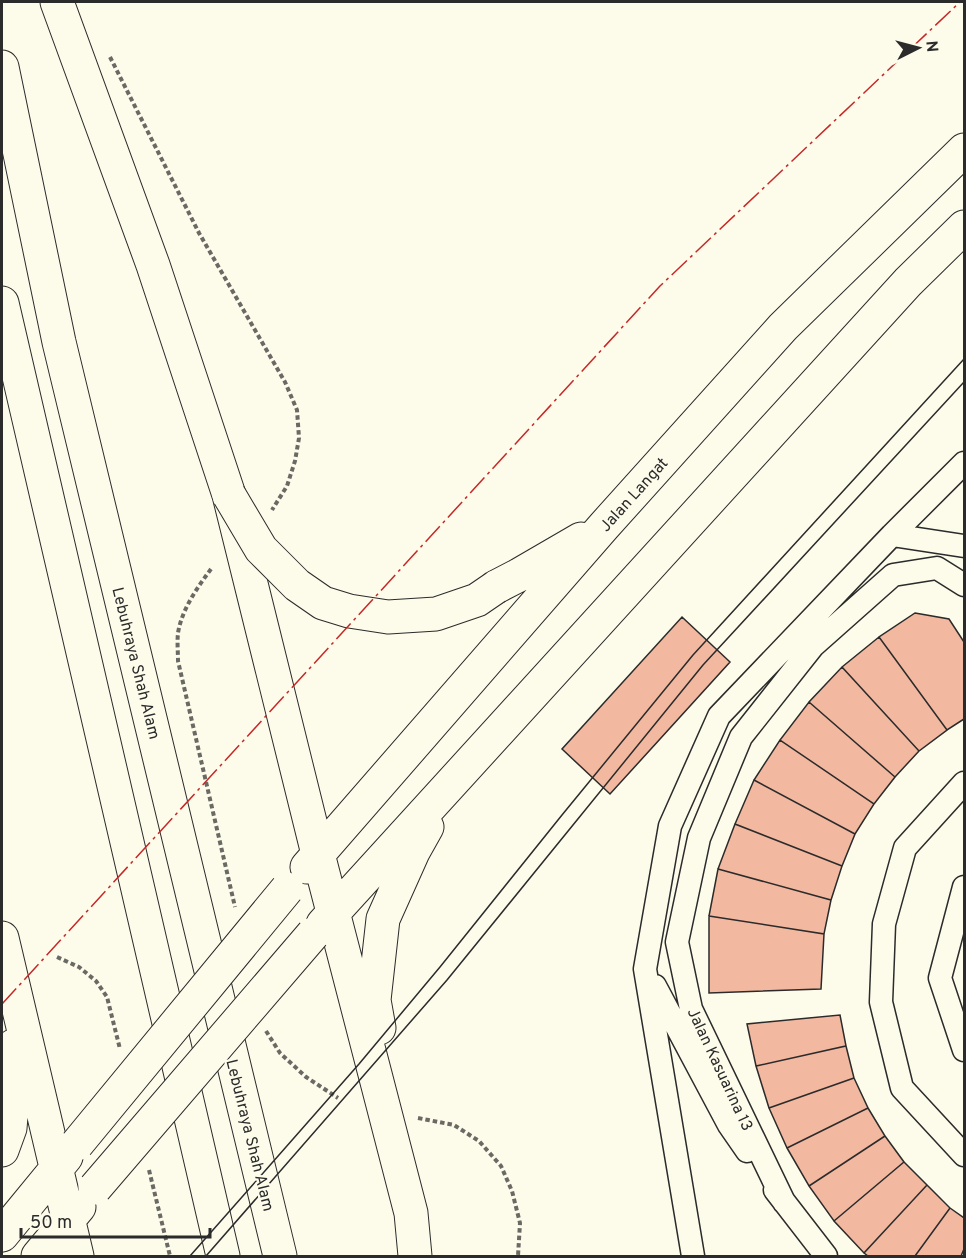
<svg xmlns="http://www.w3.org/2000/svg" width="966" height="1258" font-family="Overpass,sans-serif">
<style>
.building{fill:#f2b8a0;stroke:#2b2b2b;stroke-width:1.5}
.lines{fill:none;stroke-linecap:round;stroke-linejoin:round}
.street-casing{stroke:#2b2b2b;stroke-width:25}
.highway-casing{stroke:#2b2b2b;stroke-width:35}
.path{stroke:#6a6964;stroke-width:4;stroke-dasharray:4.5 3;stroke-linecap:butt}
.street{stroke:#fdfbea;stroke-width:22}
.highway{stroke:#fdfbea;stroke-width:33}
.tram{stroke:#2b2b2b;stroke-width:1.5}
.highway-bridge-casing{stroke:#2b2b2b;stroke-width:35;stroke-linecap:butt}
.highway-bridge{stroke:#fdfbea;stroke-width:33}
.power{stroke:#c62828;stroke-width:1.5;stroke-dasharray:21 4.5 3 4.5;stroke-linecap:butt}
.labels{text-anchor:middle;stroke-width:4.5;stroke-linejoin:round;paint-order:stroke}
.street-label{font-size:16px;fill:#2b2b2b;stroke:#fdfbea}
</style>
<rect width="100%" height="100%" fill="#fdfbea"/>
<path class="building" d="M915 613 949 619 964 642V719L947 730 879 637Z
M682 617 730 662 610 794 562 749Z
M879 637 947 730 919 751 842 667Z
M842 667 919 751 895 777 809 702Z
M809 702 895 777 874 804 780 740Z
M780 740 874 804 855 834 754 780Z
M754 780 855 834 842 866 735 824Z
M735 824 842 866 831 900 718 869Z
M718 869 831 900 824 934 709 916Z
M709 916 824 934 821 989 709 993Z
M840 1015 846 1046 756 1066 747 1024Z
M846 1046 854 1078 769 1108 756 1066Z
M854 1078 868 1108 787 1148 769 1108Z
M868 1108 885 1136 809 1186 787 1148Z
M885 1136 904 1162 834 1221 809 1186Z
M904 1162 927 1185 864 1253 834 1221Z
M927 1185 950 1208 915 1256H868L864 1253Z
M950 1208 964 1218V1249L961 1256H915Z"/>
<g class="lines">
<g class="street-casing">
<path id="street" d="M892 535 964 546
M964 783 905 848 884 924 881 1002 902 1088 964 1155
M964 887 940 978 964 1050
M655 986 729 1125 747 1151
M775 1190 826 1256
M784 1202 691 1009 677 942 699 838 741 737 813 646 893 575 937 568 964 585
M693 1256 645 969 670 826 719 716 892 535 964 463"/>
</g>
<g class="highway-casing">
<path id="highway" d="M57 2 153 265 229 495 318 854 411 1213 415 1256
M2 67 59 342 280 1256
M2 303 223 1256
M496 587 519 575 581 539
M307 867 604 526 783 327 964 150
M323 924 908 282 964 227
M2 938 77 1256
M379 1028 374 1000 383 919 413 852 427 827
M2 1150 10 1128 15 1070 13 1046
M2 1235 66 1157
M38 1256 79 1207"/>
</g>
<path class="path" d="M110 57 199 233 285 382 297 410 299 438 295 461 287 486 272 510
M211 569C197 588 182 609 178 633 177 642 178 652 178 661L235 907
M57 957 79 967 96 981 107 997 120 1049
M266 1031 280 1053 306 1077 338 1098
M418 1118 454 1125 479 1141 501 1166 512 1191 520 1223 518 1256
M149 1170 170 1256"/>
<use href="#street" class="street"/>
<use href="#highway" class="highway"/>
<path class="tram" d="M190 1256 359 1064 440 967 562 815 693 655 964 359
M206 1256 447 980 703 665 964 382"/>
<g class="highway-bridge-casing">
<path id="highway-bridge" d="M229 495 261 549 297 585 323 603 349 611 388 617 436 614 477 600 496 587
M77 1144 287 889
M95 1188 313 934"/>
</g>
<use href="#highway-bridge" class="highway-bridge"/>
<path class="power" d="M2 1004 660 286 960 2"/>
</g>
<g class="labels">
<g class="street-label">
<text transform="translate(633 494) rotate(-48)" y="6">Jalan Langat</text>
<text transform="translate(137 663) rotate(76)" y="6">Lebuhraya Shah Alam</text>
<text transform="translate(721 1069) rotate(65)" y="6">Jalan Kasuarina 13</text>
<text transform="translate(251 1135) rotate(76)" y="6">Lebuhraya Shah Alam</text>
</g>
</g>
<rect width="966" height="1258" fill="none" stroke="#2b2b2b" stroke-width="6"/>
<g transform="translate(918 48) rotate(84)" stroke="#fdfbea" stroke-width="4.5" paint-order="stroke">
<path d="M0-4.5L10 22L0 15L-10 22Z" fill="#2b2b2b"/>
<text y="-9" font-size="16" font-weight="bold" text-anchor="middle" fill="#2b2b2b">N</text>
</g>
<path d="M21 1228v9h189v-9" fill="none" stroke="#2b2b2b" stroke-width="3"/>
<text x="30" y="1228" font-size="18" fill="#2b2b2b" stroke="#fdfbea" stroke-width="4.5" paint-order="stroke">50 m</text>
</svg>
